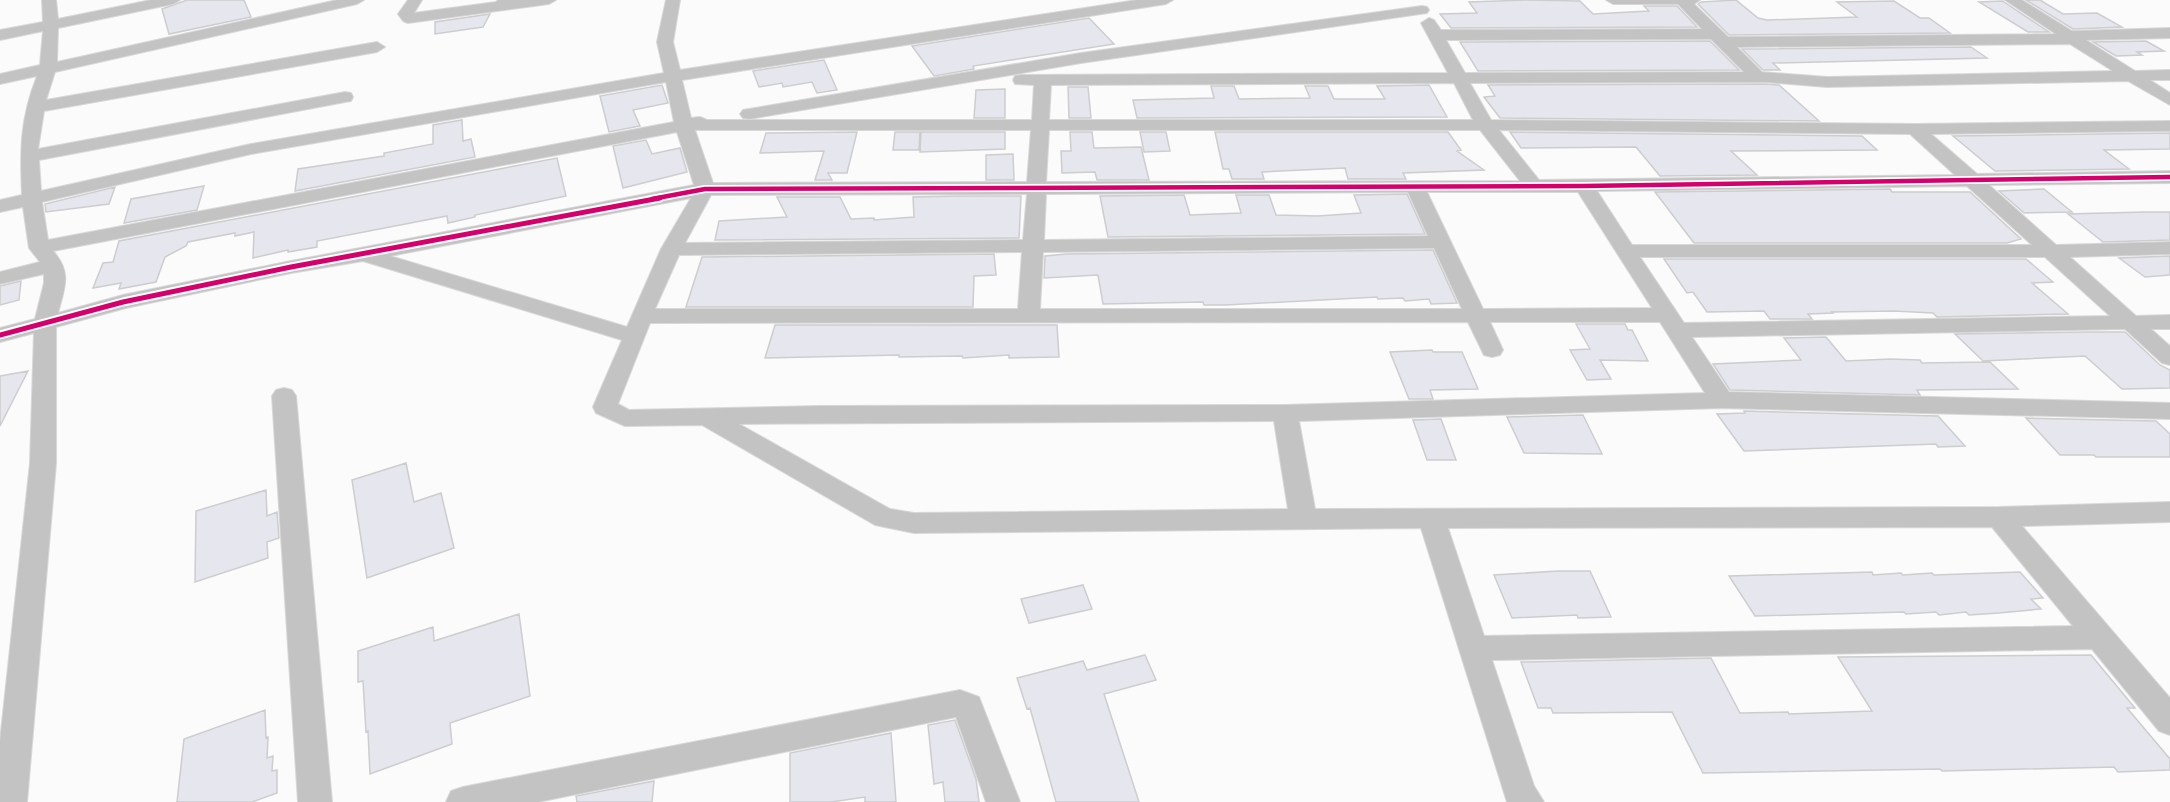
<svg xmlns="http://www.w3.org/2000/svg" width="2170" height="802" font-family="'Noto Serif',serif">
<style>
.building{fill:#e6e6ef;stroke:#cdcdce;stroke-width:1.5}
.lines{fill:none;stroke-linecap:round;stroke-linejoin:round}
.minor-casing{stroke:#d8d8d9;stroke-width:2}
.minor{fill:#c3c3c3;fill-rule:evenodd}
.cycleway-far1-casing{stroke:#fff;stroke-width:8}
.cycleway-casing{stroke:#fff;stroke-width:9}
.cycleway-far1{stroke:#d6006c;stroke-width:4.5}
.cycleway{stroke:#d6006c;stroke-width:5}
</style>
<rect width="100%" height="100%" fill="#fbfbfc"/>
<path class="building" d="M187 0H244L251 17 169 34 162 9Z
M1527 0 1580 1 1593 14 1649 11 1644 6H1677L1697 27 1451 28 1440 14 1477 13 1469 2Z
M1736 0 1758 18 1767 20 1857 17 1837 2 1894 1 1920 18H1929L1950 33 1729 35 1698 4 1701 2Z
M2026 0H2040L2063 14 2097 13 2122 27 2073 29Z
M2003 1 2004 2 2049 32H2028L1979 2Z
M490 14 483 27 435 34V22Z
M1089 18 1114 44 973 66 974 69 934 76 912 46Z
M1710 41 1739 70 1478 71 1460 42Z
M2146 41 2164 51 2137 52 2142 55 2116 56 2093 42Z
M1971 47 1987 58 1773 63 1780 70H1763L1742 49Z
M824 60 837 90 817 93 812 82 783 87 782 83 759 87 753 71Z
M1765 84 1779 85 1819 121 1500 118 1484 97 1495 96 1488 85Z
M662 85 668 103 633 110 640 126 609 132 600 96Z
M1429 85 1447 117 1137 118 1133 100 1214 98 1211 86H1234L1239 99 1310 98 1305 86H1328L1334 99H1385L1377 86Z
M1068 87H1088L1091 118H1069Z
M1005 89V118H974L976 90Z
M462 120 463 141 471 139 475 157 295 191 298 169 384 156V153L433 144V125Z
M857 132 847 173H828L832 180H815L824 151 760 153 766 133Z
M895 132H920L919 150H893Z
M921 132H1005V149L920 152Z
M1070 132H1092L1094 148 1141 147 1149 180H1097L1095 172 1062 173 1061 151H1071Z
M1140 132H1166L1170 151 1144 152Z
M1215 132H1448L1461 150 1457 151 1484 170 1403 173 1406 179H1348L1345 168 1262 172 1264 179H1232L1229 169H1223Z
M1510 132 1862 136 1877 150 1731 151 1757 175 1660 176 1636 147 1521 148Z
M2170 133V149L2104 150 2129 169 1995 171 1953 136Z
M646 140 652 154 680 148 687 172 623 188 613 146Z
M1013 154 1014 180H986V155Z
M557 158 566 196 475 215V217L448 223 447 216 317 241V247L288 252V250L253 258 254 232 235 236V233L188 242 186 246 165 257 156 282 119 289 121 283 93 288 103 263 113 262 119 241Z
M204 186 197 210 124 223 131 199Z
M115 187 109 204 46 212 45 204Z
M1890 189 1892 192H1970L2021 239 2007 243H1694L1655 192Z
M2044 189 2072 212 2024 213 1999 191Z
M1407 194 1425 234 1108 237 1100 196 1184 195 1190 215 1241 213 1236 195H1269L1276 215 1318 216 1361 213 1354 195Z
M958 196H1021L1019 238 715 240 719 221 787 217 777 197H840L851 219 874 218V220L914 217 913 197Z
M2146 212H2170V240L2103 242 2068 214Z
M1433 250 1457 303 1431 304 1429 299 1405 301 1403 298 1378 299 1377 297 1225 305H1204L1203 302 1103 304 1098 275 1044 278 1045 256 1066 254Z
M994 254 996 275 974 276 973 307H686L702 257Z
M2170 256V275L2145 277 2119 258Z
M1664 259H2026L2053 282 2032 283 2068 314 1937 317 1933 313 1894 311 1832 312 1833 313 1808 314 1812 319H1770L1764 311 1707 312 1693 292 1687 293Z
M21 281 19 300 0 305V286Z
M1576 324H1625L1628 330H1632L1648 361 1600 360 1611 379 1587 380 1570 350 1590 349Z
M775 325H1057L1059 357 1009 358V355L963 358 962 356 899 357V355L765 358Z
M2089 332H2125L2160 365 2170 370V388L2122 389 2085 356 1983 361 1955 334Z
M1826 337 1846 361 1890 359 1920 360 1922 363 1990 362 2018 389 1917 390 1920 395 1730 390 1713 364 1801 360 1784 338Z
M1432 350 1433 352H1462L1478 389 1430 390 1433 399H1409L1390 352Z
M28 371 0 426V376Z
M1744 411 1938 416 1965 446 1938 447 1936 444 1744 451 1717 414 1745 413Z
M1583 415 1602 454 1524 453 1507 417Z
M2026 418 2156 421 2170 434V457H2096L2094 455H2060Z
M1441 419 1456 460H1427L1413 420Z
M406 463 414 502 441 493 454 548 367 578 352 480Z
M266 490 267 516 277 512 279 538 267 542 268 558 195 582 196 511Z
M1558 571H1590L1611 617 1578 618 1577 615 1512 618 1494 575Z
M1872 572 1873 575 1901 573 1903 575 1932 573 1934 575 2020 572 2043 598 2031 599 2041 609 1999 613 1969 615 1966 612 1939 615 1936 612 1906 614 1904 612 1755 616 1729 576Z
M1083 585 1092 609 1029 623 1021 599Z
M519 614 530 696 450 723 452 744 370 774 368 731 366 732 363 681 358 682V651L433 627 434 641Z
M1145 655 1156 680 1104 694 1139 802H1056L1030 708 1027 709 1017 678 1083 661 1087 670Z
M2091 655 2135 708H2127L2170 759V770L2118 772 2114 767 1942 771 1940 769 1703 773 1672 712 1553 713 1551 708H1538L1521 662 1711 658 1740 713 1788 712 1789 714 1872 711 1838 657Z
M265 710 266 738 268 737 267 758 273 756 272 771 277 770V793L252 802H177L184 739Z
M955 720 976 779 979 802H945L943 782 934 784 928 725Z
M891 733 896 802H865V797L831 802H790V753Z
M654 781 652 802H577L576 796Z"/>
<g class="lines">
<g class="minor-casing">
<path id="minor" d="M42 0H56L58 19 151 0H180L173 4 58 28 57 62 337 0H364L357 4 55 72 46 100 377 42 385 47 377 52 44 111 38 149 345 92 351 93 353 97 351 101 345 102 39 160 41 191 251 144 664 73 657 42 666 0H680L673 42 680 70 1137 0H1173L1166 4 682 80 691 118 700 117 707 120H1032L1034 85 1015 84 1013 80 1015 76 1021 75 1448 73 1421 23 1429 18 1434 20 1441 30 1702 29 1678 4H1613L1606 0H1700L1694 4 1728 37 2056 34 2005 0H2022L2072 31 2170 28V38L2086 40 2135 71 2170 70V80H2150L2170 93V105L2128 81 1827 87 1765 82 1470 83 1491 120 1915 124 2170 121V131L1931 134 1977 174 2170 171V183L1989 185 2056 245 2170 242V254L2070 257 2136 316 2170 315V329H2151L2170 346V365L2162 363 2125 329 1692 337 1729 392 2170 403V419L1722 408 1299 421 1315 509 1999 507 2170 502V522L2022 526 2170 698V735L2159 731 2092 649 1492 660 1534 786 1544 802H1507L1421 528 914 533 875 525 702 425 625 426 596 413 593 407 622 340 363 261 291 273 126 308 56 327V463L27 802H0V741L30 463 34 333 0 342V328L35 319 44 283V274L0 284V272L40 262 29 248 23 207 0 212V200L22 195C20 150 20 119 37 76L0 84V74L40 65 43 31 0 40V30L43 22ZM1711 39 1744 72 1465 73 1446 40ZM2070 44 2113 71 1827 77 1762 72 1737 47ZM666 82 674 122 48 240 42 202 251 154ZM1454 83 1473 120H1049L1051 85ZM695 130H1031L1027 182 713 183ZM1049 130H1480L1520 181 1046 182ZM1499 130 1910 134 1955 175 1539 180ZM677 132 694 185 291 261 123 295 58 313C65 287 72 272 53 251ZM1967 186 2032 245H1632L1597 191ZM1408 192 1428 236 1044 240 1046 194ZM1427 192H1578L1652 308 1483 309ZM1027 194 1023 240 685 243 711 195ZM691 198 661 249 627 327 390 256ZM1434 248 1462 309H1040L1043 252ZM1022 252 1018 309H655L679 255ZM1640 257H2045L2110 316 1684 323ZM1468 322 1484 355 1492 357 1500 355 1503 350 1490 322H1660L1705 393 1285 405 819 406 629 410 618 404 650 323ZM1274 421 1288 509 914 513 890 509 739 424ZM1992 527 2073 626 1484 636 1448 528Z
M408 0H422L414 13 496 2 498 0H556L549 4 408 23 403 21 398 14Z
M1422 6 1427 7 1429 10 1427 13 1081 63 749 119 743 118 740 114 743 110 749 109 1081 53Z
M284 388 292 390 296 396 332 802H298L272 396 276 390Z
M960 690 979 697 1020 802H986L956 717 538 802H446L451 791 463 787Z"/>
</g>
<use href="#minor" class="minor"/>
<g class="cycleway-far1-casing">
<path id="cycleway-far1" d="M652 199 705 189 1584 186 2170 177"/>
</g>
<g class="cycleway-casing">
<path id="cycleway" d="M0 335 123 302 291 267 660 198"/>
</g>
<use href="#cycleway-far1" class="cycleway-far1"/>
<use href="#cycleway" class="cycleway"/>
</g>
</svg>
